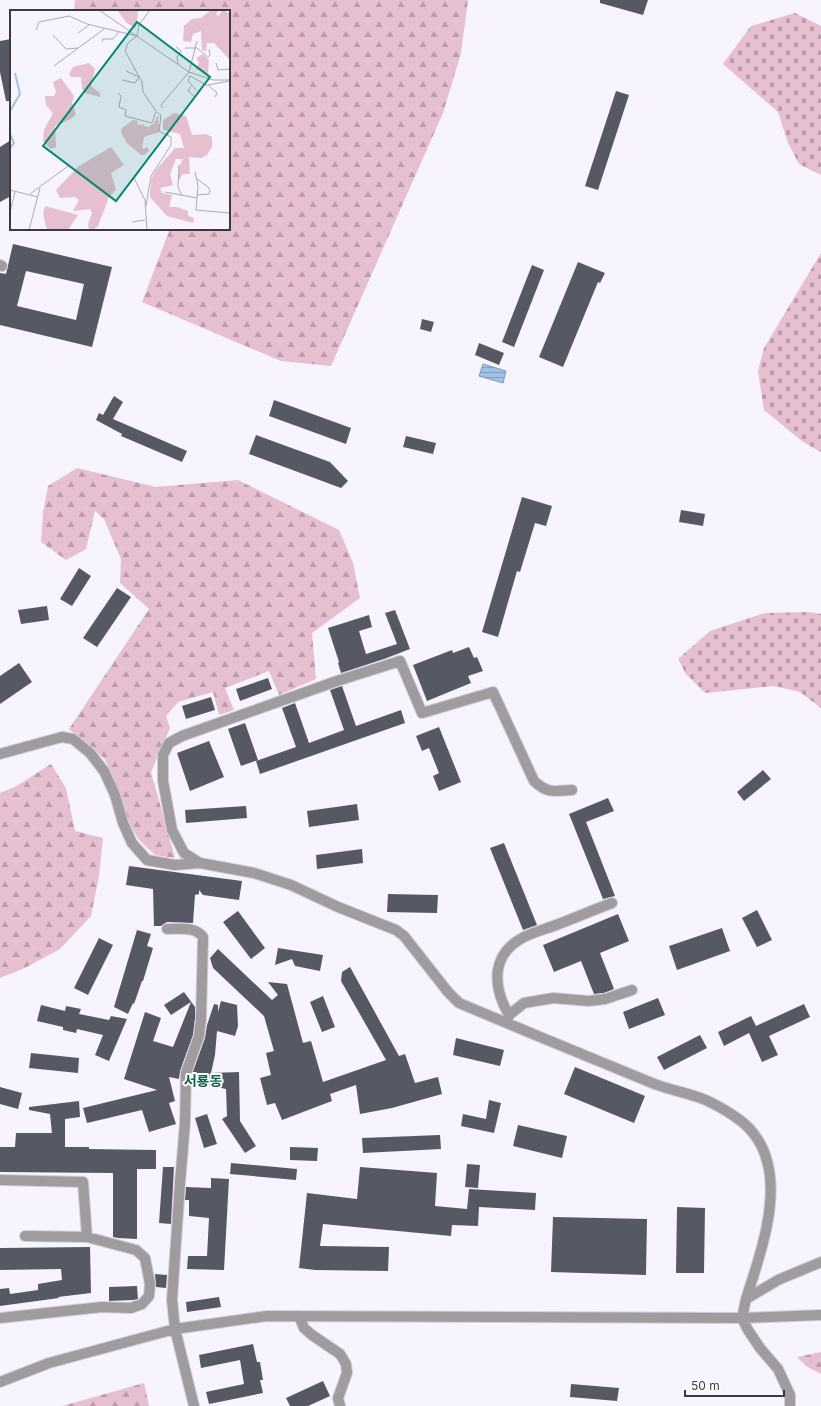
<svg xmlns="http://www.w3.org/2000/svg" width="821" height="1406" font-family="Inter,'Noto Sans KR',sans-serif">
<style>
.forest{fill:url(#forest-firs)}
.cemetery{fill:url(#cemetery-stones)}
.water{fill:url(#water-rules);stroke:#809ab5}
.building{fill:#565964;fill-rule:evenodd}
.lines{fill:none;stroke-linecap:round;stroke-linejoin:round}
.minor-casing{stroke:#d1cfd9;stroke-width:12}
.minor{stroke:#9f9b9f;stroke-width:10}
.labels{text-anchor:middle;stroke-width:4;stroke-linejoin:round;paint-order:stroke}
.quarter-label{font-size:14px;font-weight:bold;fill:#146450;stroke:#fff}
.inset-river{fill:none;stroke:#9dc3e8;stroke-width:2}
.inset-road{fill:none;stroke:#acaab2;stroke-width:1}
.view{fill:#00886d;fill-opacity:0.15;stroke:#00886d;stroke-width:2}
.inset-edge{fill:none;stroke:#3b3a3f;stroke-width:2}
</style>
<defs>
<pattern id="forest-firs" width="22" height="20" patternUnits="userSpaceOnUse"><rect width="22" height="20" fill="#e6bfd1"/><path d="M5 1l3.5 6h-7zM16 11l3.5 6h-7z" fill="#bc9cab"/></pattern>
<pattern id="cemetery-stones" width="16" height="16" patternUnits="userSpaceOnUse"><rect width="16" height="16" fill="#e6bfd1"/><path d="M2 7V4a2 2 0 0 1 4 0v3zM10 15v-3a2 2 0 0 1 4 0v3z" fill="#bc9cab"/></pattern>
<pattern id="water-rules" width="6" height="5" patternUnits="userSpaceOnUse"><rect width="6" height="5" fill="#9dc3e8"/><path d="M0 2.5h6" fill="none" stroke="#819fbd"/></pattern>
</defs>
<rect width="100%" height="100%" fill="#f7f4ff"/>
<path class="forest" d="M75 0H468L461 53 443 113 331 366 281 361 142 302 170 229H229V11H74Z
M77 468 156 487 238 480 339 530 353 563 360 598 312 633 316 679 279 695 269 671 225 688 234 710 219 715 213 692 178 702 166 716 170 728 151 772 175 858 155 855 139 840 128 822 120 797 105 759 69 729 149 609 120 583 121 559 104 519 95 511 86 549 66 560 41 542 43 513 48 486Z
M51 764 66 788 75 831 103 838 99 876 91 916 60 949 25 968 0 978V793L15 787Z
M821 1352V1374L806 1366 797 1357Z
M144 1383 149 1406H62Z"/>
<path class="cemetery" d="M795 13 821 26V175L799 164 788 143 778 112 723 64 751 26Z
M821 253V452L803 442 764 410 758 371 764 348Z
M809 612 821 614V708L800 692 774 686 705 693 686 674 678 659 710 631 765 613Z"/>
<path class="water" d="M483 364 506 371 503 383 479 376Z"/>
<path class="building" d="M600 0H648L643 15 600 3Z
M11 39V101H6L0 72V41Z
M616 91 629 95 598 190 585 186Z
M11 140V196L0 202V147Z
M13 244 112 267 92 347 0 325V273L6 274ZM26 271 84 284 76 320 17 306Z
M578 262 605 273 600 283 598 282 563 367 539 357Z
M532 265 544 270 514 347 502 342Z
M422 319 434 322 431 332 420 329Z
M479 343 504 353 499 365 475 355Z
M114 396 123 402 113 419 187 451 182 462 121 436 122 434 96 420 99 413 103 415Z
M274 400 351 428 346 444 269 416Z
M256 435 330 462 348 481 341 488 249 454Z
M406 436 436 443 433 454 403 447Z
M522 497 552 506 546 526 535 523 520 572 517 571 498 637 482 632Z
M681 510 705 514 703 526 679 522Z
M79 568 91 576 72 606 60 599Z
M117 588 131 597 97 647 83 638Z
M47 606 49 620 21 624 18 610Z
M395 610 410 649 384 659 341 673 338 663 339 662 328 628 369 615 372 627 359 631 366 654 397 644 385 613Z
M469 647 474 658 477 657 483 671 468 676 471 683 427 701 413 665 452 650 453 653Z
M19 663 32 682 0 704V676Z
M268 678 272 689 240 701 236 689Z
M342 686 356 726 401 710 405 723 260 774 256 761 296 747 282 708 295 703 309 743 344 730 330 690Z
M211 697 215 710 186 719 182 706Z
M245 723 258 760 241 766 228 729Z
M439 727 461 782 439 791 433 776 439 773 429 748 422 751 416 736Z
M209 741 224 777 190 791 177 753Z
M763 770 771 779 744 801 737 792Z
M608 798 614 811 586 822 615 896 603 899 569 814Z
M357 804 359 820 309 827 307 811Z
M246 806 247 818 186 823 185 810Z
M504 843 537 925 523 930 490 848Z
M362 849 363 863 317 869 316 855Z
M129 866 242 881 239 900 203 895 199 890V894L195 895 193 923 167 922 161 926H154L153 889 126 885Z
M388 894 438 895 437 913 387 912Z
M757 910 772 940 757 947 742 918Z
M238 911 265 948 251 959 223 922Z
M618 914 629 941 600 953 614 989 604 993 594 994 581 961 554 972 543 945Z
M722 928 730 951 677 970 669 946Z
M137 930 151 934 147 946 153 948 143 981H142L134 1004 133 1003 128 1014 114 1007Z
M99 938 113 945 88 995 74 988Z
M278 948 323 955 320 971 295 966 292 959 275 965Z
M218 949 272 1000 278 995 268 982 287 984 303 1043 311 1041 323 1082 386 1060 341 981 342 972 350 967 399 1056 405 1054 415 1083 438 1077 442 1094 392 1108 360 1114 356 1085 330 1094 332 1101 282 1120 275 1103 267 1105 260 1078 271 1075 266 1053 274 1051 264 1016 213 968 210 958Z
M184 992 195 1007V1019L193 1035 180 1071 179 1079 169 1077 175 1101 169 1103 176 1124 149 1132 142 1110 87 1123 83 1108 157 1090 124 1079 145 1012 161 1018 153 1041 173 1047 191 1002 171 1015 164 1005Z
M323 996 335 1027 322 1032 310 1002Z
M658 998 665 1015 629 1029 623 1012Z
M221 1001 237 1005 238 1026 235 1036 217 1031 215 1055 211 1073 239 1072 240 1121 256 1146 245 1153 222 1119 227 1116 226 1089 198 1083 197 1082H192V1074L205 1038 207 1025 214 1004 218 1005V1012Z
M804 1004 810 1017 769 1036 778 1055 762 1062 749 1033 724 1046 718 1032 751 1016 756 1026Z
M41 1005 65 1011 66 1006 81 1009 79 1014 109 1020 111 1016 127 1019 109 1061 95 1055 103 1035 77 1029 76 1033 63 1030V1027L37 1021Z
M700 1035 707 1048 664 1070 657 1057Z
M456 1038 504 1050 500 1066 453 1055Z
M31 1053 79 1058 78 1073 29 1068Z
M575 1067 645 1096 634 1123 564 1094Z
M0 1087 22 1093 18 1109 0 1104Z
M489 1100 501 1103 494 1133 461 1126 463 1114 486 1119Z
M79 1101 80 1117 65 1119V1147H89V1149L156 1150V1169H137V1239L118 1238 113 1237V1173L0 1172V1147H15L16 1133H52L50 1114 29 1110V1107Z
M207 1114 217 1144 204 1148 195 1118Z
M518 1125 567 1136 562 1158 513 1146Z
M440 1135 441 1149 363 1153 362 1138Z
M290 1147 318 1148 317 1161 290 1160Z
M231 1163 297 1169 296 1180 230 1174Z
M467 1164 480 1165 478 1188 465 1187Z
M163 1167H174L171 1224 159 1223Z
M360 1167 437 1173 435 1206 467 1209 469 1189 536 1193 535 1210 479 1207 478 1226 452 1225 451 1236 323 1224 320 1246 389 1247 388 1271 315 1270 299 1268 307 1193 357 1199Z
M211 1178 229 1179 224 1270 187 1269 188 1256H207L209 1218 189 1216V1200H185L186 1187 211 1188Z
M677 1207 705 1208 704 1273H676Z
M553 1217 647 1219 646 1275 551 1272Z
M90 1247 91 1293 58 1297 59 1298 0 1306V1289L9 1288 10 1294 38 1290V1284L62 1280 61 1269 0 1270V1248Z
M155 1274 167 1275 166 1288 156 1287Z
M137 1286 138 1299 133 1300 109 1301V1287Z
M219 1297 221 1307 187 1312 186 1302Z
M253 1344 257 1362H260L263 1380H260L263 1393 209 1404 206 1392 244 1384 240 1360 201 1368 199 1355Z
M323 1381 330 1396 308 1406H290L286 1398Z
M571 1384 619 1388 617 1401 570 1397Z"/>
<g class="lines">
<g class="minor-casing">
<path id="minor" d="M0 265 2 266
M0 754 62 737 73 739 90 753 104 771 115 795 123 823 132 843 147 860 175 865 199 863
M572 790C554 791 548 794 534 781L493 692 422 713 400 661 337 681 182 736 169 743 163 755V781L172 830 184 853 200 863 254 873 291 885 338 907 396 930 404 936 448 992 459 1003C523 1030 588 1057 652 1083 671 1091 692 1093 710 1102 720 1107 732 1114 741 1121 753 1130 763 1145 767 1161 779 1203 759 1259 746 1299
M167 929C179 929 195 926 203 937L201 1019 199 1036 186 1073 185 1123 180 1183 172 1300 175 1329 194 1406
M509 1015 524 1003 553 998 589 1001 605 999 632 990
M507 1023 509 1015C492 986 491 954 524 937 534 932 545 929 556 925 575 918 593 910 612 903
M0 1180 83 1182 87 1237
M299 1316 304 1328 312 1335 340 1354 346 1364 347 1373 338 1398 340 1406
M0 1318 102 1307 131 1308 142 1304 149 1296 150 1284 145 1258 136 1250 87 1237 25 1236
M0 1382 49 1363 175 1329 267 1316 742 1318 821 1315
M790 1406V1395L778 1369 760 1348 748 1330 742 1318 746 1299 778 1280 821 1262"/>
</g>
<use href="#minor" class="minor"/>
</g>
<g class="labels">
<g class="quarter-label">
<text x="203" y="1086">서룡동</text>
</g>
</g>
<g transform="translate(10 10)">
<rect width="220" height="220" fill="#f7f4ff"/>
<path d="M107 0H128L126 18 117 13ZM201 0H209L206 4 208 6 213 0 220 4V50L204 33H197L196 41 192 40 191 21 183 24 181 32 173 31 174 16 182 9 191 8ZM193 44 199 50 198 64 186 59 189 53 186 48ZM164 103 176 106 182 125 196 124 202 127V137L197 145 191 148 179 147 180 164H173L169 170V157L173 149H166L160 164 163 175 150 178 152 183 162 185 159 197H167L178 201V206L184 208 183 213 157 206 140 187 141 170 145 161 165 138H174L170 124 153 120V110ZM148 104 149 122 134 127 132 139 138 137 139 141 134 145H131L117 133 111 122 112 118 123 110 128 111 127 114 132 115 133 113 134 116 139 117 144 113ZM101 137 114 155 101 163 106 180 99 187 88 216 84 219H79L78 214 82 203 80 199 63 201 69 190 65 187 50 188 46 180 69 156ZM35 196 68 205 58 220H37L33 204Z" fill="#e6bfd1"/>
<path d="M79 53 85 59 81 76 90 83V87L75 83 72 79 71 67H61L59 64 63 57ZM51 68 64 86 62 93 66 104 61 109 45 116 46 137 41 139 33 131 34 120 43 103 36 95 35 86H44L46 82 43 72Z" fill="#e6bfd1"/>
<path class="inset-river" d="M0 101 10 84 5 63M0 124 4 133 0 138"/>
<path class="inset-road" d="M89 0 179 62 203 70H220M26 20 29 12 59 6 77 14 127 26 129 15 140 0M68 23 79 15M43 25 56 39 68 38M92 32 93 29H103L109 22M166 37 171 41 167 47 168 54M175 38H187L198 47 200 45 199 39M206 53 208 60 220 59M44 56 94 19M116 61 129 67M112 70 125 73 129 67M181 76 178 81 185 87M186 80 178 71 180 66 198 76M108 83 111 86 109 97 116 100 115 106 142 113 146 101 133 82 132 72 115 41 118 33 127 26M205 87 207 83 198 75 219 71M153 98 151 95 179 62 187 31M169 155 168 177 172 186M185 162 188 176 186 200 220 203M124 168 135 190 137 220M187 169 198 177 200 181 199 184 187 185M0 180 28 187M155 182 187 188M20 184 58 156M136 196 141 166 161 135V127L149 121 151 105 147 102M0 202 5 182M122 212 135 210M19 220 30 178"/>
<path class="view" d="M127 12 200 67 106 191 33 136Z"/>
<rect width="220" height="220" class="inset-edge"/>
</g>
<path d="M685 1390v6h99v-6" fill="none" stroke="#3b3a3f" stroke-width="2"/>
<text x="691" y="1390" font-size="12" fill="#3b3a3f" stroke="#ffffff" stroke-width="3" paint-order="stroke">50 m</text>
</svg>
